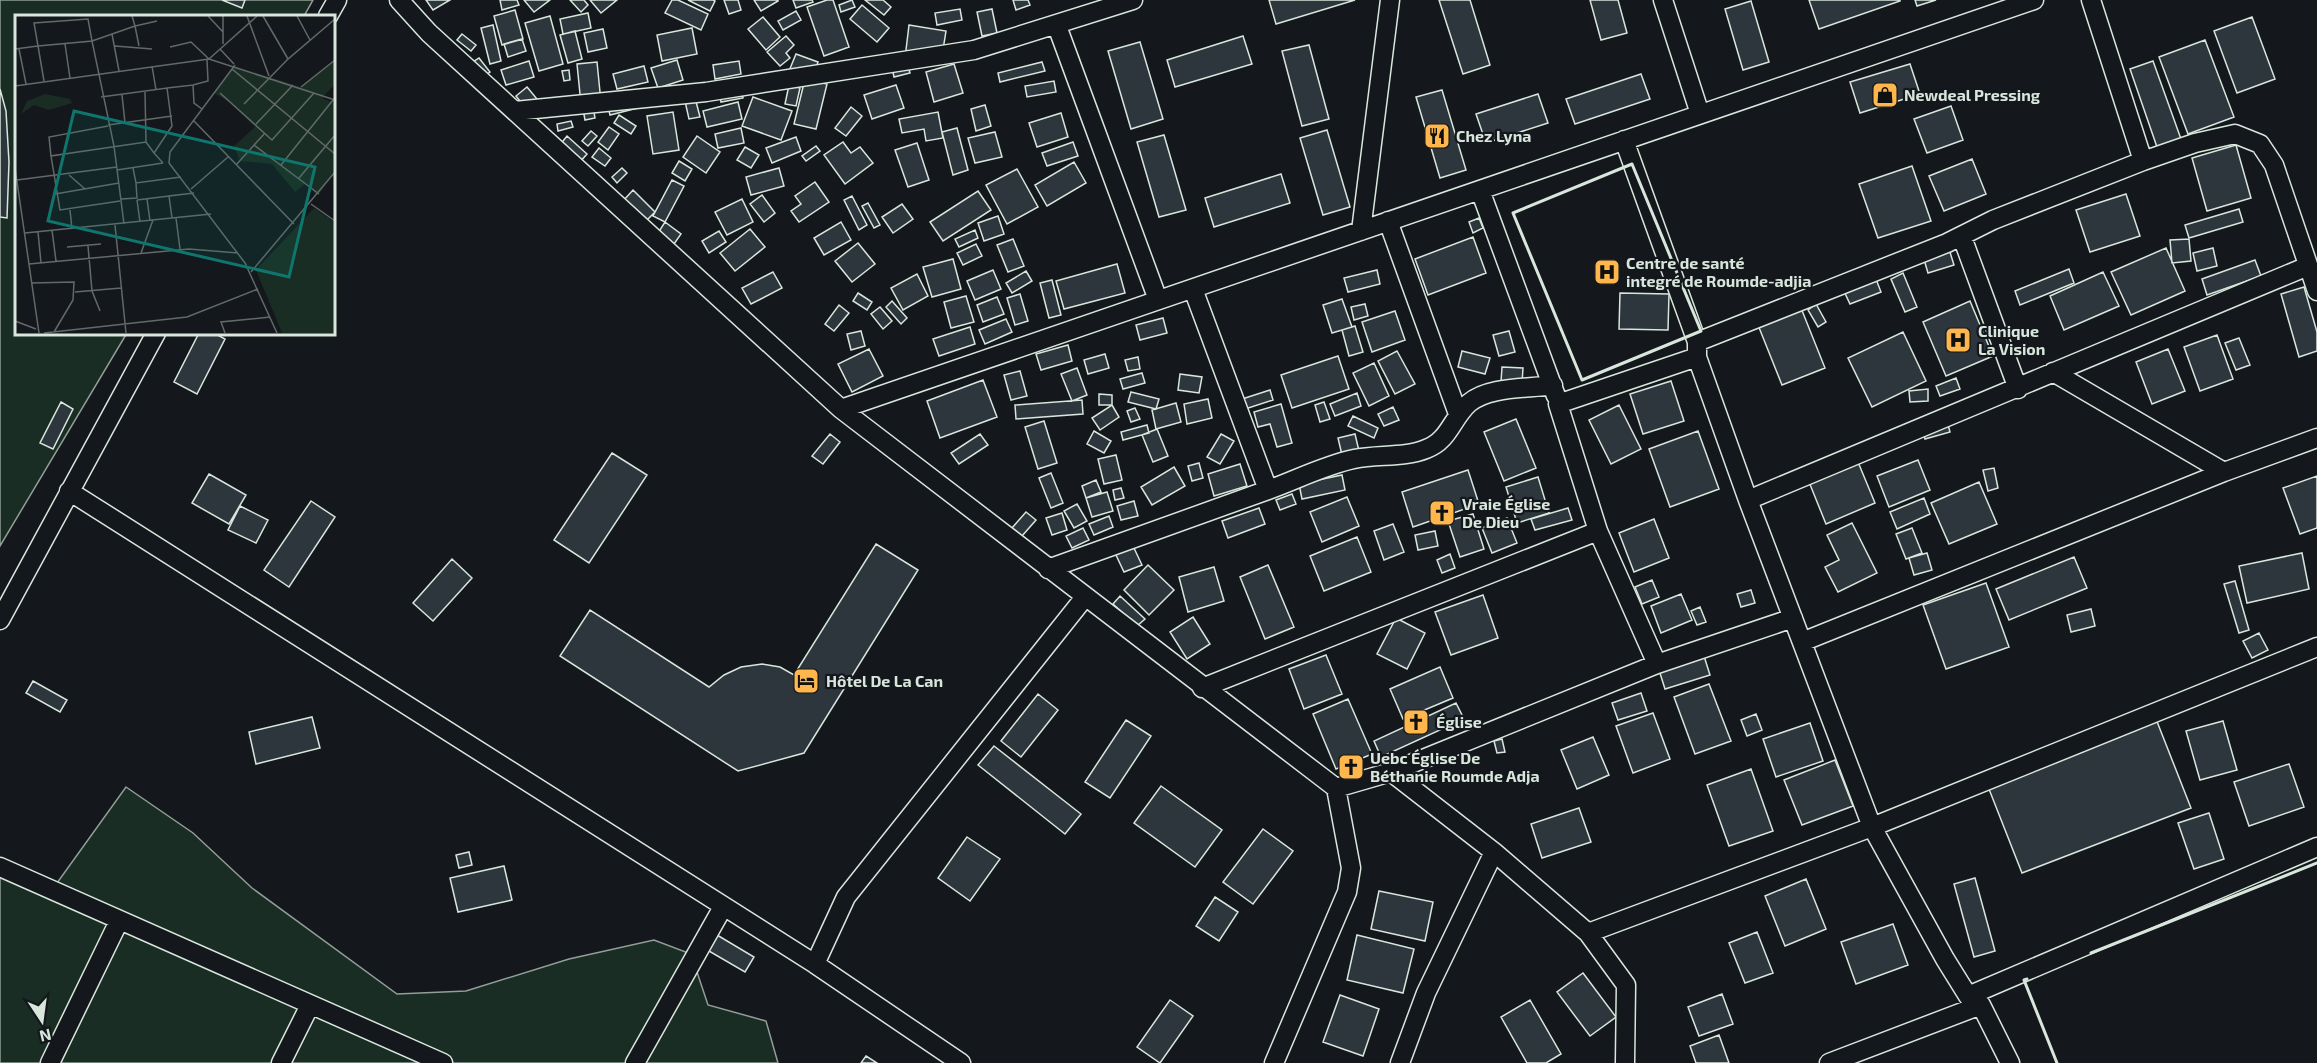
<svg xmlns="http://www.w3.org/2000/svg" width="2317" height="1063" font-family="'Exo 2',sans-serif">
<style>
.green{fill:#1a2d24;stroke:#939e99;stroke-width:1.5}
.building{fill:#2c363c;stroke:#d8e6dc;stroke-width:1.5}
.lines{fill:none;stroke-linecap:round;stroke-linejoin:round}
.minor-casing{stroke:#d8e6dc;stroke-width:21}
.minor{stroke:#14181c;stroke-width:18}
.wall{stroke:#d8e6dc;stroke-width:3}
.labels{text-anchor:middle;stroke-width:4.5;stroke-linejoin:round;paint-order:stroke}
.poi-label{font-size:16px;font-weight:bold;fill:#d8e6dc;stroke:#14181c;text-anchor:start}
.inset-road{fill:none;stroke:#626a69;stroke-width:1.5}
.view{fill:#0f766e;fill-opacity:0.15;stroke:#0f766e;stroke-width:3}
.inset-edge{fill:none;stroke:#d8e6dc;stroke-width:3}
</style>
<rect width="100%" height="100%" fill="#14181c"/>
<path class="green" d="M0 0H313L304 16H16V333H127L0 546Z
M126 787 193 833 252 888 397 994 466 991 569 959 654 940 691 954 708 1005 766 1021 778 1063H0V861L47 897Z"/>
<path class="building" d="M222 0H245L242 8Z
M426 0H450L433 10Z
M500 0H517L519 5 502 10Z
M524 0H550L534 12Z
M570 0H584L588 5 581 12Z
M590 0H617L601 13Z
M672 0H678L708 14 701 30 665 13Z
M688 0H713L715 1 710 11Z
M724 0H738L741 10 729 14Z
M754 0H778V1L761 11Z
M793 0H812L813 2 796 8Z
M827 0H833L849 47 824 56 807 7Z
M852 0 855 7 841 12 839 5Z
M865 0H883L891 7 884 15Z
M1013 0H1028L1030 5 1016 10Z
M1269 0H1355L1276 24Z
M1439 0H1470L1490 65 1463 74Z
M1590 0H1618L1627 33 1601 40Z
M1809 0H1900V1L1819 29Z
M1915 0H1936L1917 6Z
M1751 1 1769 62 1743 70 1725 9Z
M862 5 889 28 877 42 850 19Z
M960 9 962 20 937 25 935 13Z
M992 9 997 33 982 36 977 12Z
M515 10 523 39 502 45 494 16Z
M796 11 801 20 783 30 778 21Z
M588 13 591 28 563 34 560 19Z
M550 16 563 64 539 71 525 23Z
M763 17 780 37 766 50 748 29Z
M2252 17 2275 79 2237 93 2214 31Z
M493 25 501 61 490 64 481 28Z
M909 25 946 31 941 62 905 58Z
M692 28 697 54 662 61 657 35Z
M603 29 607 48 588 52 584 33Z
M575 31 582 59 568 63 560 35Z
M462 34 476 45 471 51 457 40Z
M786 36 794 45 786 53 790 58 780 66 767 52Z
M1243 36 1252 64 1175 87 1167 60Z
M522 39 526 51 508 57 504 44Z
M2205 40 2234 117 2188 134 2159 57Z
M1140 42 1163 119 1131 129 1108 51Z
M1309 45 1329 119 1302 126 1282 51Z
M796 54 818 62 812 80 789 71Z
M479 58 490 72 484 76 473 62Z
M906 59 910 73 894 77 891 63Z
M677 60 683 80 658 88 651 68Z
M529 61 534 77 506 85 501 70Z
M739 61 741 74 715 79 713 65Z
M2153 61 2181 139 2157 147 2130 69Z
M597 62 601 102 581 104 577 64Z
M1042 62 1045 71 1000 82 998 73Z
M954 64 963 93 934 102 926 72Z
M1910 64 1920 94 1860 113 1850 82Z
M644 66 648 82 617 89 613 74Z
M569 70 570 80 564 81 562 71Z
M1641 74 1650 99 1575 124 1566 99Z
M740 79 743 98 721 102 718 83Z
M805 79 827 84 816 129 794 124Z
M1054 81 1056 92 1027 97 1025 86Z
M789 85 800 88 796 106 785 104Z
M896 85 904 108 872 119 864 95Z
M692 86 700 117 689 119 682 88Z
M527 87 542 105 530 114 516 96Z
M0 89 6 111 9 162 7 218 0 217Z
M1442 90 1466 170 1440 178 1416 97Z
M1538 94 1548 123 1486 143 1476 114Z
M753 97 792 111 781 140 742 126Z
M636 99 638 108 610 115 608 106Z
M738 102 742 119 707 127 703 111Z
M985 105 991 126 976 131 971 109Z
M1951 106 1963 140 1927 153 1914 119Z
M593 107 595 118 585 120 583 109Z
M851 107 862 116 846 136 835 128Z
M673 112 679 150 653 154 647 116Z
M938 112 943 138 926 141 924 129 902 133 899 119Z
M1061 113 1068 137 1037 147 1029 123Z
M619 115 636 126 631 134 614 123Z
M571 121 573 127 558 131 557 124Z
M609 127 619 134 608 150 598 142Z
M741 128 744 143 718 148 715 134Z
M957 128 968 170 953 175 942 132Z
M1327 130 1350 207 1323 215 1300 138Z
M591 131 597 136 588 146 582 141Z
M995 132 1002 157 975 163 968 138Z
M1164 135 1186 210 1159 217 1137 142Z
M567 136 587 154 579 163 559 146Z
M697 136 720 152 706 173 683 157Z
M796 137 801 151 772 163 766 148Z
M843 142 851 153 860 147 873 163 845 184 824 155Z
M1073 142 1078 156 1047 166 1042 153Z
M917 143 929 180 908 187 895 150Z
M2236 145 2251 198 2207 211 2192 158Z
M816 146 820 151 806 161 802 156Z
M745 147 759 155 751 168 737 160Z
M599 148 611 158 605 166 592 157Z
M1972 159 1986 194 1944 211 1929 176Z
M679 161 692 169 685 181 672 173Z
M1074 162 1086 183 1047 206 1035 185Z
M1912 166 1931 221 1878 238 1859 184Z
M622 168 627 173 617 183 612 177Z
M779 168 784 186 751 195 746 177Z
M1017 169 1038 207 1007 224 986 185Z
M1281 174 1290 203 1214 227 1205 198Z
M672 180 684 186 665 222 653 216Z
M815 182 829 202 799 222 791 211 801 204 795 196Z
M633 190 655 212 645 222 623 201Z
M978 191 991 210 943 241 930 222Z
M2126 194 2140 236 2090 252 2076 210Z
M762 195 775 213 764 222 750 204Z
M852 196 867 225 859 230 844 200Z
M742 199 753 222 727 235 715 212Z
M868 203 880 225 874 228 862 206Z
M902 204 913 219 893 233 882 217Z
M2239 209 2243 222 2189 238 2185 225Z
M998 216 1004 234 984 241 978 223Z
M1479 218 1483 228 1473 233 1469 222Z
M665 222 681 234 674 244 658 233Z
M841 222 851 240 824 255 814 238Z
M750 229 765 247 735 271 720 253Z
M975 230 978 238 959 247 955 239Z
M719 231 726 242 709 253 702 241Z
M1473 237 1486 273 1428 295 1415 259Z
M1013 239 1024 266 1008 272 997 245Z
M2189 239 2191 261 2172 263 2170 240Z
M858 243 875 264 852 282 835 261Z
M976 244 982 256 963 265 957 253Z
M2166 248 2185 291 2131 315 2111 272Z
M2213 248 2217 266 2197 271 2193 253Z
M1949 249 1954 265 1928 273 1923 256Z
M953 259 961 289 932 297 923 267Z
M2255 260 2261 276 2207 295 2202 279Z
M1117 264 1125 293 1064 309 1056 281Z
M2069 269 2074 283 2020 305 2015 291Z
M993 270 1001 289 975 300 967 281Z
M1377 270 1380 284 1348 292 1344 278Z
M1026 271 1032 281 1012 293 1006 283Z
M773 272 782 288 751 304 742 288Z
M2103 272 2119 306 2064 330 2050 296Z
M1903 273 1917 307 1905 312 1891 279Z
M917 274 928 296 903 310 891 288Z
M1874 274 1881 292 1850 304 1842 287Z
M1052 280 1061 315 1049 318 1040 283Z
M2304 287 2317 332V351L2299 357 2281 294Z
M858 293 872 302 867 310 853 301Z
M1620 293 1669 294 1668 330 1619 329Z
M1020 294 1028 321 1015 325 1007 298Z
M966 296 974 322 951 328 944 302Z
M997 297 1004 314 983 322 977 305Z
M1342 299 1352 327 1332 333 1323 305Z
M892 301 907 318 901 324 886 307Z
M1970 301 1993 356 1946 376 1923 322Z
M1799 303 1825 368 1782 385 1756 320Z
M1365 304 1368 316 1354 320 1351 307Z
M1816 304 1826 322 1818 327 1808 310Z
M839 305 849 313 834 331 825 324Z
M880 307 892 321 883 329 871 314Z
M1395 311 1405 340 1372 352 1362 322Z
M1163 318 1167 333 1140 340 1136 325Z
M1006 319 1012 332 985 344 979 330Z
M1355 326 1363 352 1349 356 1342 330Z
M970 327 975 344 939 356 933 339Z
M861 331 865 346 851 350 847 334Z
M1509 331 1515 352 1499 356 1493 335Z
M1903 332 1926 381 1872 407 1848 358Z
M199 333H214L225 339 197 394 174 382Z
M2217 335 2233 379 2200 391 2184 347Z
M2239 338 2250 365 2236 370 2225 343Z
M1068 345 1072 361 1041 370 1036 354Z
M869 349 883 376 852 392 838 364Z
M2168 349 2185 391 2152 404 2136 362Z
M1397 351 1415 384 1395 394 1378 361Z
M1462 351 1490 358 1485 374 1458 367Z
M1105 354 1109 368 1088 374 1084 360Z
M1338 356 1349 389 1292 408 1281 375Z
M1138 357 1140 369 1128 371 1125 360Z
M1374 363 1389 396 1369 406 1353 373Z
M1502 367 1523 368 1522 383 1501 382Z
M1077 368 1087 395 1072 401 1061 374Z
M1020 371 1027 396 1011 400 1004 375Z
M1142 373 1145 383 1123 389 1120 379Z
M1180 374 1202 377 1199 393 1178 390Z
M1956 378 1960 389 1940 396 1936 386Z
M983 380 997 417 940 438 927 401Z
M1671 381 1684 421 1643 434 1630 394Z
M1928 389V401L1910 402 1909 391Z
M1270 390 1273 400 1242 410 1239 400Z
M1131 392 1159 399 1156 409 1128 402Z
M1357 393 1361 406 1335 416 1330 404Z
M1099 394 1112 395V405H1099Z
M1208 399 1212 418 1187 424 1184 404Z
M1082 400 1083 414 1016 419 1015 405Z
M61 402 73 409 53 449 40 443Z
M1324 402 1330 419 1320 422 1315 405Z
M1176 403 1181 422 1156 429 1152 410Z
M1281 404 1292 443 1277 447 1270 424 1258 427 1254 412Z
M1112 405 1119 417 1100 430 1092 418Z
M1619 405 1641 449 1611 464 1589 420Z
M1393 407 1399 420 1384 426 1378 414Z
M1135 408 1140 419 1131 422 1127 411Z
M1353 416 1378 428 1374 438 1348 426Z
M1516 419 1536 468 1504 481 1484 432Z
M1044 421 1057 463 1038 469 1025 427Z
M1947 421 1950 432 1925 439 1922 428Z
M1147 425 1149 433 1123 440 1121 432Z
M1157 429 1168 456 1153 462 1142 435Z
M1094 431 1111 441 1104 453 1087 444Z
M1698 431 1719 489 1670 507 1649 449Z
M830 434 840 442 823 464 812 456Z
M980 434 988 445 959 464 951 453Z
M1221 434 1234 441 1220 464 1207 457Z
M1355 434 1359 451 1342 455 1338 438Z
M612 453 647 475 589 563 554 540Z
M1116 455 1122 480 1104 484 1098 459Z
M1918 460 1930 490 1889 507 1877 476Z
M1858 462 1875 503 1826 524 1809 482Z
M1199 463 1203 478 1192 481 1188 466Z
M1240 464 1247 486 1214 496 1208 474Z
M1174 467 1185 486 1152 505 1141 487Z
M1994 468 1998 488 1988 491 1983 470Z
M1468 470 1479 504 1413 527 1402 492Z
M1051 473 1063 503 1051 508 1039 478Z
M209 474 246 495 229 524 192 503Z
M1342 475 1345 490 1302 499 1299 484Z
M2317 476V528L2300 534 2283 488Z
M1538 477 1549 513 1517 523 1506 487Z
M1096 480 1101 492 1086 498 1082 486Z
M1979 482 1997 524 1949 544 1931 503Z
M1121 488 1124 498 1115 500 1113 490Z
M1107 492 1113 511 1092 517 1086 498Z
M1292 494 1296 504 1280 510 1276 500Z
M1347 497 1359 526 1322 542 1310 512Z
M1924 498 1930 514 1897 529 1890 512Z
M311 501 335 517 289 587 264 570Z
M1134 501 1138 516 1121 520 1117 506Z
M1077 504 1087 521 1074 528 1064 511Z
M240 506 268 520 256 543 228 530Z
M1259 508 1265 524 1228 538 1222 521Z
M1568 508 1572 520 1535 530 1531 519Z
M1026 512 1036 520 1022 536 1012 528Z
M1062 513 1067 530 1052 535 1046 518Z
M1473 514 1484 549 1460 557 1448 521Z
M1109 516 1113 527 1094 535 1089 524Z
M1507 518 1517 543 1492 553 1482 528Z
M1654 519 1669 558 1634 572 1619 533Z
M1852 523 1877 573 1838 592 1825 567 1839 560 1827 535Z
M1393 524 1404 552 1384 560 1374 531Z
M1083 528 1089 540 1072 548 1066 536Z
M1912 528 1922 553 1906 559 1896 534Z
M1435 531 1438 546 1418 550 1415 535Z
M1357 537 1371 572 1324 591 1310 556Z
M876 544 918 570 804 753 738 771 560 656 590 610 709 687 724 675 741 667 762 664 780 667 794 675Z
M1133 546 1142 565 1124 572 1115 553Z
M1927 553 1932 570 1914 575 1909 558Z
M2302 553 2309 589 2247 603 2239 566Z
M1450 554 1455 568 1442 573 1437 560Z
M2074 557 2087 588 2009 620 1996 589Z
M452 559 472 578 433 621 413 603Z
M1148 565 1174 590 1149 615 1124 590Z
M1268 565 1294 627 1265 639 1240 577Z
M1214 567 1224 601 1188 612 1179 577Z
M1652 580 1659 597 1642 604 1635 587Z
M2235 581 2249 630 2239 633 2224 584Z
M1986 583 2009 647 1946 669 1923 605Z
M1751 590 1755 603 1741 607 1737 594Z
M1681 594 1692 620 1661 633 1651 606Z
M1483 595 1498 638 1451 655 1435 612Z
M1120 596 1145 619 1137 626 1113 604Z
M1700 607 1706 622 1697 625 1691 611Z
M2091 609 2095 626 2071 632 2067 615Z
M1193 617 1210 644 1187 659 1170 632Z
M1396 618 1425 633 1407 669 1377 654Z
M2259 633 2268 650 2252 658 2243 641Z
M1326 655 1342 694 1304 709 1289 669Z
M1704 656 1710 675 1665 689 1659 670Z
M1440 667 1453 698 1403 719 1390 689Z
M33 681 67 700 60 712 26 693Z
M1709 684 1731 741 1695 754 1674 697Z
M1641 693 1647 711 1618 720 1612 703Z
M1038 694 1058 710 1021 757 1001 741Z
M1348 699 1372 754 1336 769 1313 714Z
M1456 703 1464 719 1381 757 1374 741Z
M1653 713 1670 759 1633 773 1616 726Z
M1756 714 1762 730 1747 736 1741 720Z
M312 717 320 748 256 764 249 732Z
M2156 719 2191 808 2022 873 1987 784Z
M1126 720 1151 736 1110 798 1085 782Z
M2223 721 2237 770 2200 780 2186 731Z
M1810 723 1823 761 1776 777 1763 739Z
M1593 737 1609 775 1577 789 1561 750Z
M1502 739 1505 752 1497 753 1494 741Z
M994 746 1081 814 1065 834 978 765Z
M1835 760 1853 806 1802 825 1784 780Z
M2289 764 2304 807 2249 826 2234 782Z
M1751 769 1773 831 1729 846 1707 785Z
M1161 786 1222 830 1195 867 1134 823Z
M1579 808 1591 842 1542 858 1531 824Z
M2209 813 2224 859 2194 869 2178 823Z
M1263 829 1293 851 1253 904 1223 882Z
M967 837 1000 859 970 901 938 878Z
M469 852 472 865 459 868 456 855Z
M504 866 512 900 458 912 450 878Z
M1975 878 1995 951 1974 957 1954 884Z
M1806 879 1826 929 1785 946 1765 896Z
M1379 891 1433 902 1425 941 1371 929Z
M1215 897 1238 912 1219 941 1196 926Z
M1893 924 1908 965 1856 984 1841 942Z
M712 932 754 957 745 972 702 947Z
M1757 932 1773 973 1745 983 1729 943Z
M1357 935 1414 949 1403 993 1347 980Z
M1583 973 1616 1017 1590 1036 1557 992Z
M1722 994 1733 1024 1699 1036 1688 1007Z
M1340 995 1379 1009 1363 1056 1323 1042Z
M1170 1000 1193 1016 1160 1063 1137 1047Z
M1530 1000 1561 1054 1546 1063H1527L1501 1017Z
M1719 1035 1729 1063H1696L1690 1046Z
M866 1056 877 1063H861Z"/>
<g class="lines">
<g class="minor-casing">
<path id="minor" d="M399 0 429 33 841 409 1336 788 1351 868 1347 892 1274 1063
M1663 0 1700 114
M2091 0 2143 161
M328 16 337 0
M1057 26 1158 300
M515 111 706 92 974 50 1133 0
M1624 140 1697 342V357L1748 500 1872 827 1945 959 1968 996 1981 1005 2010 1063
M1480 190 1556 396
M1388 221 1458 414
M1361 231 1390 0
M1962 237 2018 389
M1697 342 1947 243 1993 220 2143 161 2195 143 2235 134 2260 144 2274 165 2317 291
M2053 372 2224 472
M841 409 2034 0
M1268 490C1296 480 1325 465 1354 459 1378 454 1404 458 1426 449 1449 441 1452 418 1469 403 1489 386 1528 389 1553 385
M69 491 815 964 961 1063
M1748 500 2308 266
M1598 531 1558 404 1697 357
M1048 569 1268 490 1193 289
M0 620 156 333
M1802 642 2224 472 2317 438
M1202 688 1598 531 1657 664
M1391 772 1494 852 1426 993 1400 1063
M1336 788 1391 772 1657 664 1793 618
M1494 852 1588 933 1872 827 2317 647
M0 867 443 1063
M1588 933 1626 985 1625 1063
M815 964 846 897 1085 597
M1968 996 2317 847
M50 1063 119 921
M281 1063 310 1005
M635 1063 723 907
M1829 1063 1981 1005"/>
</g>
<use href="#minor" class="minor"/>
<path class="wall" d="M1632 164 1701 331 1582 380 1513 213Z
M2091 953 2317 863
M2027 979 2024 980 2057 1063"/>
</g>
<defs>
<g id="shop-square" transform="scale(1.35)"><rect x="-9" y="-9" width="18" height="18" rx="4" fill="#ffb74d" stroke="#14181c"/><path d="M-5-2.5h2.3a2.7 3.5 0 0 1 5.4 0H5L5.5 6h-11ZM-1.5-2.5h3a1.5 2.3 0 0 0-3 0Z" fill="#111"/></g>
<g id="restaurant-square" transform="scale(1.35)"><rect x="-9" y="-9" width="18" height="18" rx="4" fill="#ffb74d" stroke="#14181c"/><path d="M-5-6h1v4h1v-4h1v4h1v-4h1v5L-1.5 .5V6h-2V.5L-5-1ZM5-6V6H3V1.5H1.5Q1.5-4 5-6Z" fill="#111"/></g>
<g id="hospital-square" transform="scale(1.35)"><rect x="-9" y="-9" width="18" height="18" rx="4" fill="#ffb74d" stroke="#14181c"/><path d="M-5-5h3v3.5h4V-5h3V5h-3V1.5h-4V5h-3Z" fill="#111"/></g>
<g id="church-square" transform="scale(1.35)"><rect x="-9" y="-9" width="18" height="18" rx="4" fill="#ffb74d" stroke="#14181c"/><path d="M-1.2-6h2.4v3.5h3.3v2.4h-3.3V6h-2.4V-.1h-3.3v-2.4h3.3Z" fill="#111"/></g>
<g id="hotel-square" transform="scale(1.35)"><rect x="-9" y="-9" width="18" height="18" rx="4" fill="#ffb74d" stroke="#14181c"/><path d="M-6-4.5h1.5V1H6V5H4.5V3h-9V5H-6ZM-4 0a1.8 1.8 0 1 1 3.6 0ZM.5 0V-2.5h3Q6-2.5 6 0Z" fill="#111"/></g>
</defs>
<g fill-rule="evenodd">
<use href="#shop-square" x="1885" y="95"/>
<use href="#restaurant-square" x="1437" y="136"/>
<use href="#hospital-square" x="1607" y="272"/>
<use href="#hospital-square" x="1958" y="340"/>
<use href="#church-square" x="1442" y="513"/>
<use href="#hotel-square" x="806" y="681"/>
<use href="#church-square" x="1416" y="722"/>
<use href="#church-square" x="1351" y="767"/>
</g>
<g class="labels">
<g class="poi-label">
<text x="1904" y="101">Newdeal Pressing</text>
<text x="1456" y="142">Chez Lyna</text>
<text x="1626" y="269">Centre de santé<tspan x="1626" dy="18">integré de Roumde-adjia</tspan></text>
<text x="1978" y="337">Clinique<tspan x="1978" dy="18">La Vision</tspan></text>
<text x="1462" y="510">Vraie Église<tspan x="1462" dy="18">De Dieu</tspan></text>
<text x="826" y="687">Hôtel De La Can</text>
<text x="1436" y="728">Église</text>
<text x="1370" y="764">Uebc Église De<tspan x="1370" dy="18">Béthanie Roumde Adja</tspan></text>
</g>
</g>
<g transform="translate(15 15)">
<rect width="320" height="320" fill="#14181c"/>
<path d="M319 46V70L307 83 319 88V158L304 179 301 180 291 168 280 177 257 149 225 146 219 131 240 112 216 88 199 78 219 51 286 72ZM30 79 55 84 57 88 34 95 19 90 6 99 12 86ZM299 193 319 207V318H267L241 255Z" fill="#1a2d24"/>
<path class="inset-road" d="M193 1 208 17M232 1 254 61M248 1 273 44 320 4M282 1 295 25M97 19 104 56M50 29 55 63M208 29V1M100 31 137 34M124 31 120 11 142 6M155 32 176 27 194 44M0 34 23 31 77 26 73 4 19 8 23 31 29 66M4 34 11 69M205 34 219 49M194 44 242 1M220 50 155 137 154 148 230 248 262 318M137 51 141 75M217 54 320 139M178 70 193 66 192 45M0 71 194 44 320 85M286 72 320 45M152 73 178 70 179 88 187 94M130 77 131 127M205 78 257 125 299 78M107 80 110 108M86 82 152 73 157 111 139 138 148 148M229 89 273 44M178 105 279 209M241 109 278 70M93 110 157 101M239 130 304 179M36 141 34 122 93 111M221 150 250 118M266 150 318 85M0 153 24 318M118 153 121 168 166 162M102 155 148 148M54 160 70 174M284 163 320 120M2 165 102 152M176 174 213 142M40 179 104 168M106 184 122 183 121 168M132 184 135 206M122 185 154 181M122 185 125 207M105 186 45 195 36 141 131 127 139 138M296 189 320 206M55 195 57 214M157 203 154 181 179 178M161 203 165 234M109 209 99 131 77 26 120 11 117 1M100 210 111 318M37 215 41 246M23 217 26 248M10 218 196 199M73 231 77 276 85 296M52 232 86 229M126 238 138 205M14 249 174 234 223 238M236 257 320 157M16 268 59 267 58 285 39 317M60 277 106 273M0 306 21 314M29 318 172 302 243 274M210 318 206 307 255 302"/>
<path class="view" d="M59 96 300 152 274 262 33 206Z"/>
<rect width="320" height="320" class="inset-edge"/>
</g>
<g transform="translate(42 1021) rotate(167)" stroke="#14181c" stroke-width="4.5" paint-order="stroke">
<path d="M0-4.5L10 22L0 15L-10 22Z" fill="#d8e6dc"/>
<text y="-9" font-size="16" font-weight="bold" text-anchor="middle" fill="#d8e6dc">N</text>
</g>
</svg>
